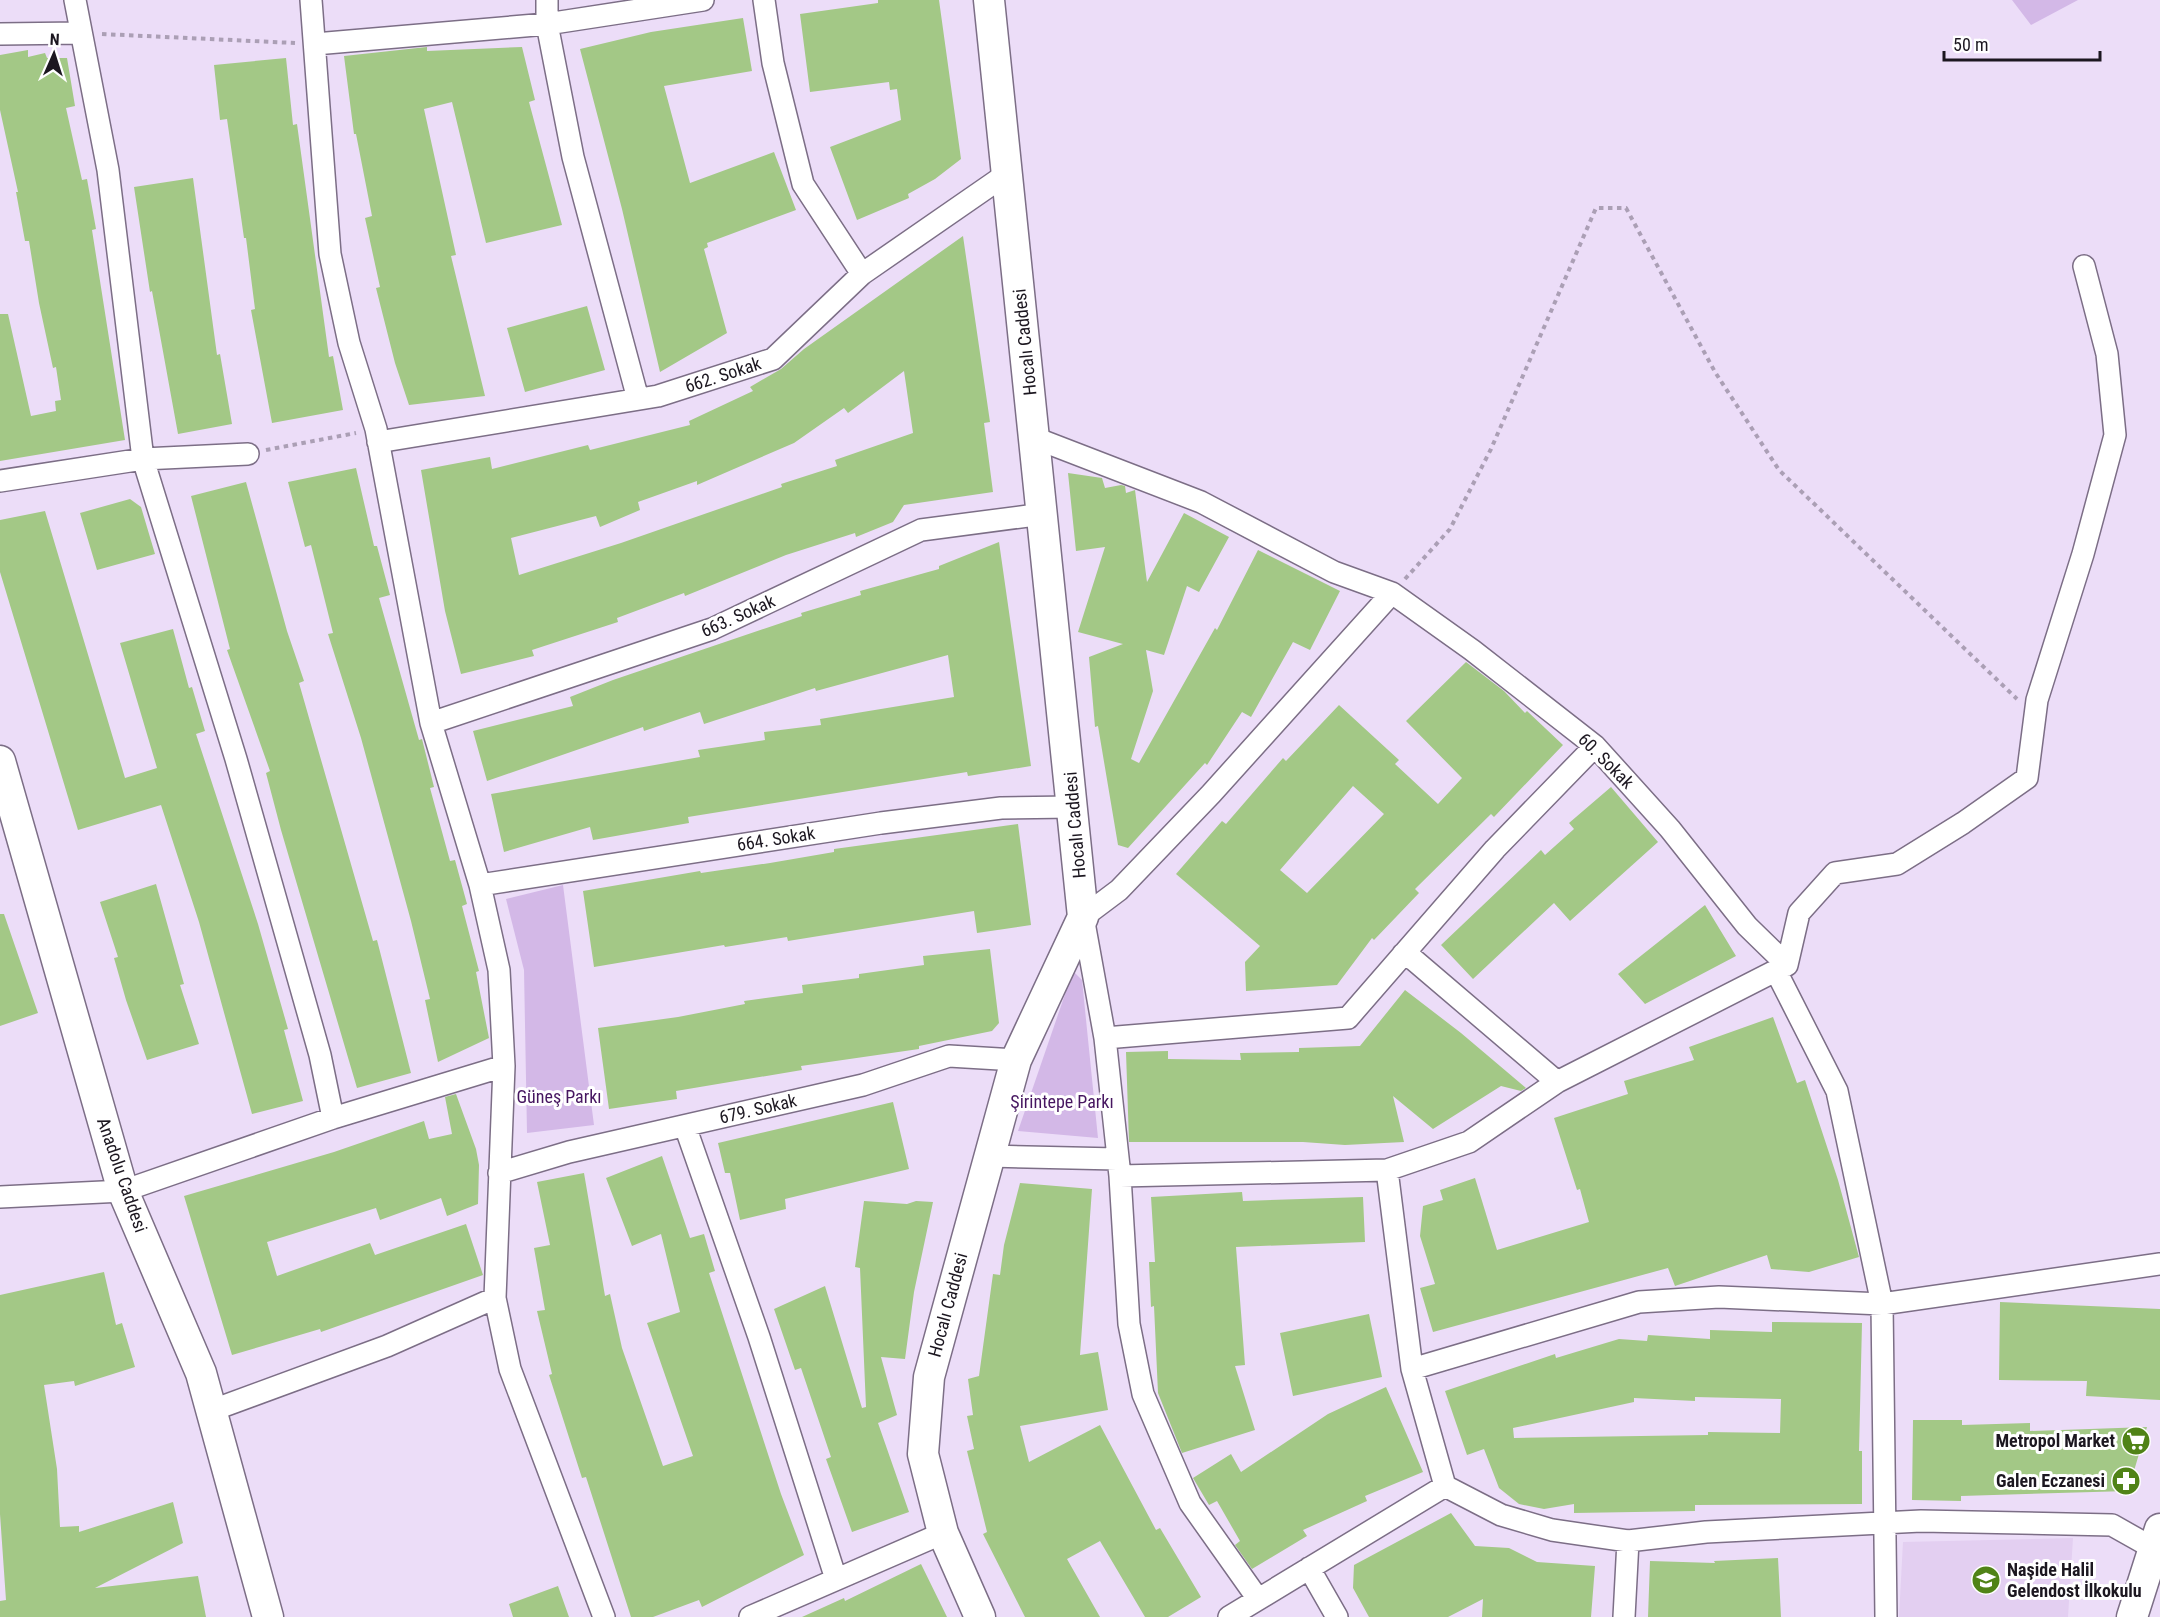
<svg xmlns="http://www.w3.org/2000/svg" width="2160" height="1617" font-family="'Roboto Condensed',sans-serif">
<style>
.built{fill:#e3cff1}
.green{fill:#d3b8e7}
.building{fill:#a3c886;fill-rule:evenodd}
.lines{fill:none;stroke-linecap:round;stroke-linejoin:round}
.street-casing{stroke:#7c6e86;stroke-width:24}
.secondary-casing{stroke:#7c6e86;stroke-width:33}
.path{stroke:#ab9fb5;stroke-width:4;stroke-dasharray:4.5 4.5;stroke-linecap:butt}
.street{stroke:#fff;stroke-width:21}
.secondary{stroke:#fff;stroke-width:30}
.labels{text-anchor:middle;stroke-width:6;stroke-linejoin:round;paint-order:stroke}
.street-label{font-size:18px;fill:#1c1720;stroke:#fff}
.park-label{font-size:18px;fill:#461660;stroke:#fff}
.poi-label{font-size:18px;font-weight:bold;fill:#1c1720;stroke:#fff;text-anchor:end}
</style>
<rect width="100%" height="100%" fill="#ecddf8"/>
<path class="built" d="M2073 1538 2068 1617H1899L1903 1542Z"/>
<path class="green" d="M2012 0H2078L2031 25Z
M563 885 594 1125 527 1133 524 970 506 899Z
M1073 971 1082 980 1098 1138 1018 1131Z"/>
<path class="building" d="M878 0H939L961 159 935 179 908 194 909 198 857 220 830 147 901 120 897 89 890 90 889 82 810 92 800 14 878 3Z
M743 18 752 71 664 86 690 183 774 152 796 210 707 243 708 247 704 249 727 333 660 372 622 209 580 49 651 32Z
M427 47V51L522 47 535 100 529 102 562 225 486 243 452 102 424 109 456 255 451 256 485 396 409 405 395 363 376 288 380 287 365 218 372 216 356 134H354L344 56Z
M28 50V57L45 53 47 58H67L75 106 66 108 82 180 87 179 96 229 92 230 125 440 0 461V314H8L31 416 56 411 55 401 61 400 56 367 53 368 39 303 29 241H25L16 192H18L0 110V55Z
M286 58 293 125 297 124 329 357 333 356 343 410 272 423 251 310 255 309 246 238H244L227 119 220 120 214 65Z
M193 178 217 355 220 354 232 424 178 434 152 291 150 292 134 187Z
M963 236 990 422 984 423 993 492 904 505 893 522 856 537 855 533 786 555 685 596 684 593 617 618 618 622 532 650 534 656 461 674 445 611 421 470 490 457 492 469 588 445 590 450 690 425 689 421 753 391 750 387 781 369 804 349ZM904 371 913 433 835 460 837 466 781 484 782 487 621 543 519 575 511 538 596 516 600 527 640 510 638 502 697 481V485L794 443 844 408 848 413Z
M587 306 605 370 525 392 507 328Z
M356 468 374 546H377L390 595 379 598 419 740 422 739 434 787 430 788 450 861 455 860 467 904 462 906 479 971 476 972 489 1038 438 1062 425 1000 430 999 411 921 361 738 328 634 333 633 311 545 305 547 288 482Z
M1068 473 1102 478 1105 488 1121 485 1125 486 1126 493 1135 490 1147 582 1184 513 1229 537 1199 592 1187 586 1164 655 1146 650 1153 691 1131 759 1139 763 1215 628 1217 630 1258 550 1340 591 1310 650 1293 642 1251 717 1242 712 1207 765 1205 763 1128 848 1118 845 1098 726 1095 727 1089 657 1123 644 1078 632 1105 547 1076 551Z
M246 482 287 631 304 681 299 683 373 941 377 940 411 1073 357 1088 281 830 266 773 270 771 227 650 230 649 191 496Z
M130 499 141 507 155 554 97 570 80 513Z
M45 511 125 778 157 768 120 643 173 629 189 688 192 687 205 731 196 734 258 924 288 1029 284 1030 303 1101 252 1114 199 922 161 805 78 830 0 572V520Z
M999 542 1031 766 968 776 967 772 688 817 689 823 593 840 590 827 504 852 491 794 700 757 698 750 765 740 764 732 821 725 820 719 954 697 948 655 816 691 815 688 704 724 700 712 644 731 643 727 487 781 473 731 573 706 570 697 613 680 802 616 801 613 861 595 860 591 939 569V566Z
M1466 662 1504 691 1525 713 1527 711 1563 745 1494 817 1491 814 1415 889 1419 893 1374 940 1372 938 1337 985 1246 991 1245 962 1260 946 1176 874 1222 821 1226 824 1283 758 1286 761 1339 705 1399 760 1395 764 1438 804 1462 778 1406 721ZM1353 786 1384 814 1307 893 1280 870Z
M1611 787 1658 842 1570 921 1554 903 1473 979 1441 945 1541 850 1545 855 1574 829 1569 823Z
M1018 824 1031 925 977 933 974 911 788 941 787 937 725 947 724 945 594 967 583 891 700 871 701 873 770 863 834 852V849Z
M156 884 184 984 180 985 199 1044 147 1060 126 1000 114 958 118 957 100 902Z
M1705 905 1736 956 1645 1004 1618 974Z
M0 914H4L38 1013 0 1026Z
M990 949 999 1023 992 1031 919 1046V1049L801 1066 802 1070 676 1091 677 1099 609 1109 598 1028 678 1017 745 1004 744 1001 803 993 802 985 859 978V974L924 965 923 956Z
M1405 990 1461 1033 1526 1088 1521 1091 1501 1086 1433 1129 1393 1096 1404 1142 1345 1145 1303 1142H1129L1126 1052 1168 1051V1059L1241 1060 1240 1053 1299 1052V1048L1360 1046Z
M1773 1017 1797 1083 1805 1080 1838 1180 1859 1257 1809 1272 1771 1269 1767 1255 1675 1286 1668 1268 1433 1332 1420 1288 1435 1284 1420 1236 1423 1206 1443 1200 1440 1190 1475 1178 1497 1250 1589 1222 1580 1189 1577 1190 1554 1118 1628 1094 1624 1081 1694 1060 1689 1047Z
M456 1094 476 1149 479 1165 478 1204 447 1216 441 1198 380 1220 376 1208 267 1242 277 1276 370 1243 375 1255 466 1224 483 1275 321 1332 320 1329 232 1355 184 1196 334 1152 424 1121 429 1139 452 1134 445 1097Z
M893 1102 909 1169 785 1199 786 1209 740 1220 730 1173H725L718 1143Z
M662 1156 690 1238 704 1234 715 1271 709 1273 781 1494 804 1555 702 1607 699 1600 653 1617H631L586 1477 582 1478 549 1375 552 1374 537 1311 545 1310 534 1248 550 1245 537 1182 584 1173 605 1296 610 1294 622 1348 663 1466 693 1456 647 1323 680 1312 661 1234 632 1246 606 1178Z
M1020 1183 1092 1189 1080 1355 1098 1352 1108 1410 1020 1426 1029 1462 1100 1425 1156 1530 1160 1528 1201 1597 1168 1617H1145L1100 1541 1067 1559 1100 1617H1025L983 1534 987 1532 967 1451 974 1449 967 1416 973 1415 968 1379 979 1376 993 1274 1000 1275 1004 1245Z
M1242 1192 1243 1201 1363 1197 1365 1242 1236 1247 1245 1365 1235 1366 1255 1430 1182 1453 1158 1393 1154 1306 1151 1307 1149 1262H1155L1151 1197Z
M864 1201 907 1204 916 1201 933 1202 914 1292 905 1359 881 1357 897 1415 878 1423 909 1512 852 1532 826 1459 831 1457 801 1368 795 1370 774 1309 825 1286 862 1408 866 1407 860 1268 855 1267Z
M104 1272 116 1325 122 1323 135 1367 75 1386 74 1381 44 1385 57 1469 60 1527 79 1526V1532L173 1502 183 1543 95 1588 198 1576 206 1617H0V1601L6 1600 0 1514V1295Z
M2000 1302 2160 1309V1400L2086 1396 2087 1381 1999 1380Z
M1369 1314 1382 1377 1293 1396 1280 1333Z
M1772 1322 1862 1323 1859 1451H1862V1504L1695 1505V1511L1574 1513V1504L1544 1509 1519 1504 1499 1488 1484 1449 1467 1455 1445 1391 1555 1354 1556 1358 1619 1339 1647 1341 1648 1335 1710 1339V1330L1772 1332ZM1695 1397 1781 1399 1780 1433 1708 1432V1435L1514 1438 1513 1428 1634 1402V1398L1695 1401Z
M1386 1387 1423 1472 1365 1496 1367 1501 1303 1530 1307 1536 1252 1569 1235 1545 1240 1541 1217 1501 1209 1505 1193 1478 1231 1454 1241 1472 1328 1414Z
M1913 1420H1962V1425L2030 1423V1431L2147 1427 2128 1491 1961 1496V1501L1912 1500Z
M1451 1513 1475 1546 1509 1548 1537 1562 1595 1566 1591 1617H1482L1483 1599 1448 1617H1369L1353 1588 1354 1565Z
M1778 1558 1781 1617H1648L1650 1561 1715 1563 1714 1561Z
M921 1564 947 1617H802L844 1598 845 1601Z
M558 1586 569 1617H513L509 1604Z"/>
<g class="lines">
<g class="street-casing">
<path id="street" d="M75 0 108 170 143 459 236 759 320 1055 333 1118
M311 0 330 254 349 343 376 429 431 723 480 885 499 970 504 1066 495 1298 510 1369 604 1617
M547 0V24L573 157 638 399
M764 0 773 63 803 184 862 274
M0 34 80 33
M315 44 547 24 703 0
M1035 438 1201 502 1334 572 1392 593 1472 650 1595 746 1670 829 1747 926 1787 965
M378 442 658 396 773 359 862 274 1008 173
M0 481 143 459 248 454
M431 723 712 629 921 530 1043 514
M480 885 881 823 1001 808 1073 807
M1403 954 1414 960 1557 1082
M1776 971 1837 1091 1882 1304 1886 1617
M1105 1038 1348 1018 1495 849 1595 746
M685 1126 759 1337 836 1579
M989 1156 1117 1159
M1387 1170 1412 1369 1445 1486 1501 1515 1552 1530 1628 1541 1706 1532 1921 1521 2112 1525 2160 1552
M499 1173 569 1152 863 1085 949 1056 1016 1060
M1120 1176 1387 1170 1469 1142 1557 1082 1787 965 1799 913 1835 873 1897 864 1963 823 2027 778 2037 700 2083 554 2115 435 2107 354 2084 266
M0 1197 123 1191 333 1118 504 1066
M1412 1369 1639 1302 1719 1297 1882 1304 2160 1264
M213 1410 387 1346 495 1298
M1309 1568 1337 1617
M1258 1599 1190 1503 1143 1394 1129 1324 1120 1176 1105 1038 1083 917 1119 890 1211 794 1392 593
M750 1617 943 1533
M1229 1617 1445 1486
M1624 1617 1628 1541"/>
</g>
<g class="secondary-casing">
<path id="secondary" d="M0 761 123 1191 201 1373 268 1617
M980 1617 943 1533 923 1454 929 1377 1016 1060 1083 917 989 0
M2132 1617 2160 1529"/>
</g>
<path class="path" d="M102 34 295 43
M266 450 356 433
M1405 579 1450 529 1491 449 1596 208H1626L1715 372 1779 470 2017 699"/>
<use href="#street" class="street"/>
<use href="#secondary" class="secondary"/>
</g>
<defs>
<g id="supermarket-disc" transform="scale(1.5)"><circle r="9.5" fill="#508317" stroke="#fff"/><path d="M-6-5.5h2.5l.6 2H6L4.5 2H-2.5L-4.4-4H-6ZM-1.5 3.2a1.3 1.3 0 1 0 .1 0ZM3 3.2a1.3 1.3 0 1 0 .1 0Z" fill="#fff"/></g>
<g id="pharmacy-disc" transform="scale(1.5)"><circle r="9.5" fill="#508317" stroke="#fff"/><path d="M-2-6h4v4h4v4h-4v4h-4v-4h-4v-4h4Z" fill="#fff"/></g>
<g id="school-disc" transform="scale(1.5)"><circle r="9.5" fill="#508317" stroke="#fff"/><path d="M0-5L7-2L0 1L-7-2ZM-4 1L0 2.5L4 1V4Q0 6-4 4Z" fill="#fff"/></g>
</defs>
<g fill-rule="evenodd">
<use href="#supermarket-disc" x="2136" y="1441"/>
<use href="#pharmacy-disc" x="2126" y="1481"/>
<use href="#school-disc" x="1986" y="1580"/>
</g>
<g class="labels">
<g class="street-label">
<text transform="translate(1025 342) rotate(-96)" y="6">Hocalı Caddesi</text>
<text transform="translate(723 375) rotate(-18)" y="6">662. Sokak</text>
<text transform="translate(738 616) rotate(-24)" y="6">663. Sokak</text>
<text transform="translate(1606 761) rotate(45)" y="6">60. Sokak</text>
<text transform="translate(1075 825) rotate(-95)" y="6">Hocalı Caddesi</text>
<text transform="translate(776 839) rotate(-9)" y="6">664. Sokak</text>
<text transform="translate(758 1109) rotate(-13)" y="6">679. Sokak</text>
<text transform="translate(122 1175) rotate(71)" y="6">Anadolu Caddesi</text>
<text transform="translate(948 1305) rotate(-75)" y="6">Hocalı Caddesi</text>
</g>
<g class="park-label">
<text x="559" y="1103">Güneş Parkı</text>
<text x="1062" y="1108">Şirintepe Parkı</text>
</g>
<g class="poi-label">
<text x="2115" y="1447">Metropol Market</text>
<text x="2105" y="1487">Galen Eczanesi</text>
<text x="2007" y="1576" text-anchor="start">Naşide Halil<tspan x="2007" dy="21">Gelendost İlkokulu</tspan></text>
</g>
</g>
<g transform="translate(54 54) rotate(3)" stroke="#ffffff" stroke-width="4.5" paint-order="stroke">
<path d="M0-4.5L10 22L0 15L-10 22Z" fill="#1c1720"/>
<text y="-9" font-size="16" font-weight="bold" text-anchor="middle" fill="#1c1720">N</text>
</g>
<path d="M1944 51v9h156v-9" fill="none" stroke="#1c1720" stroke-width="3"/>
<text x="1953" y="51" font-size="18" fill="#1c1720" stroke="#ffffff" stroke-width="4.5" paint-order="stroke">50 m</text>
</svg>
